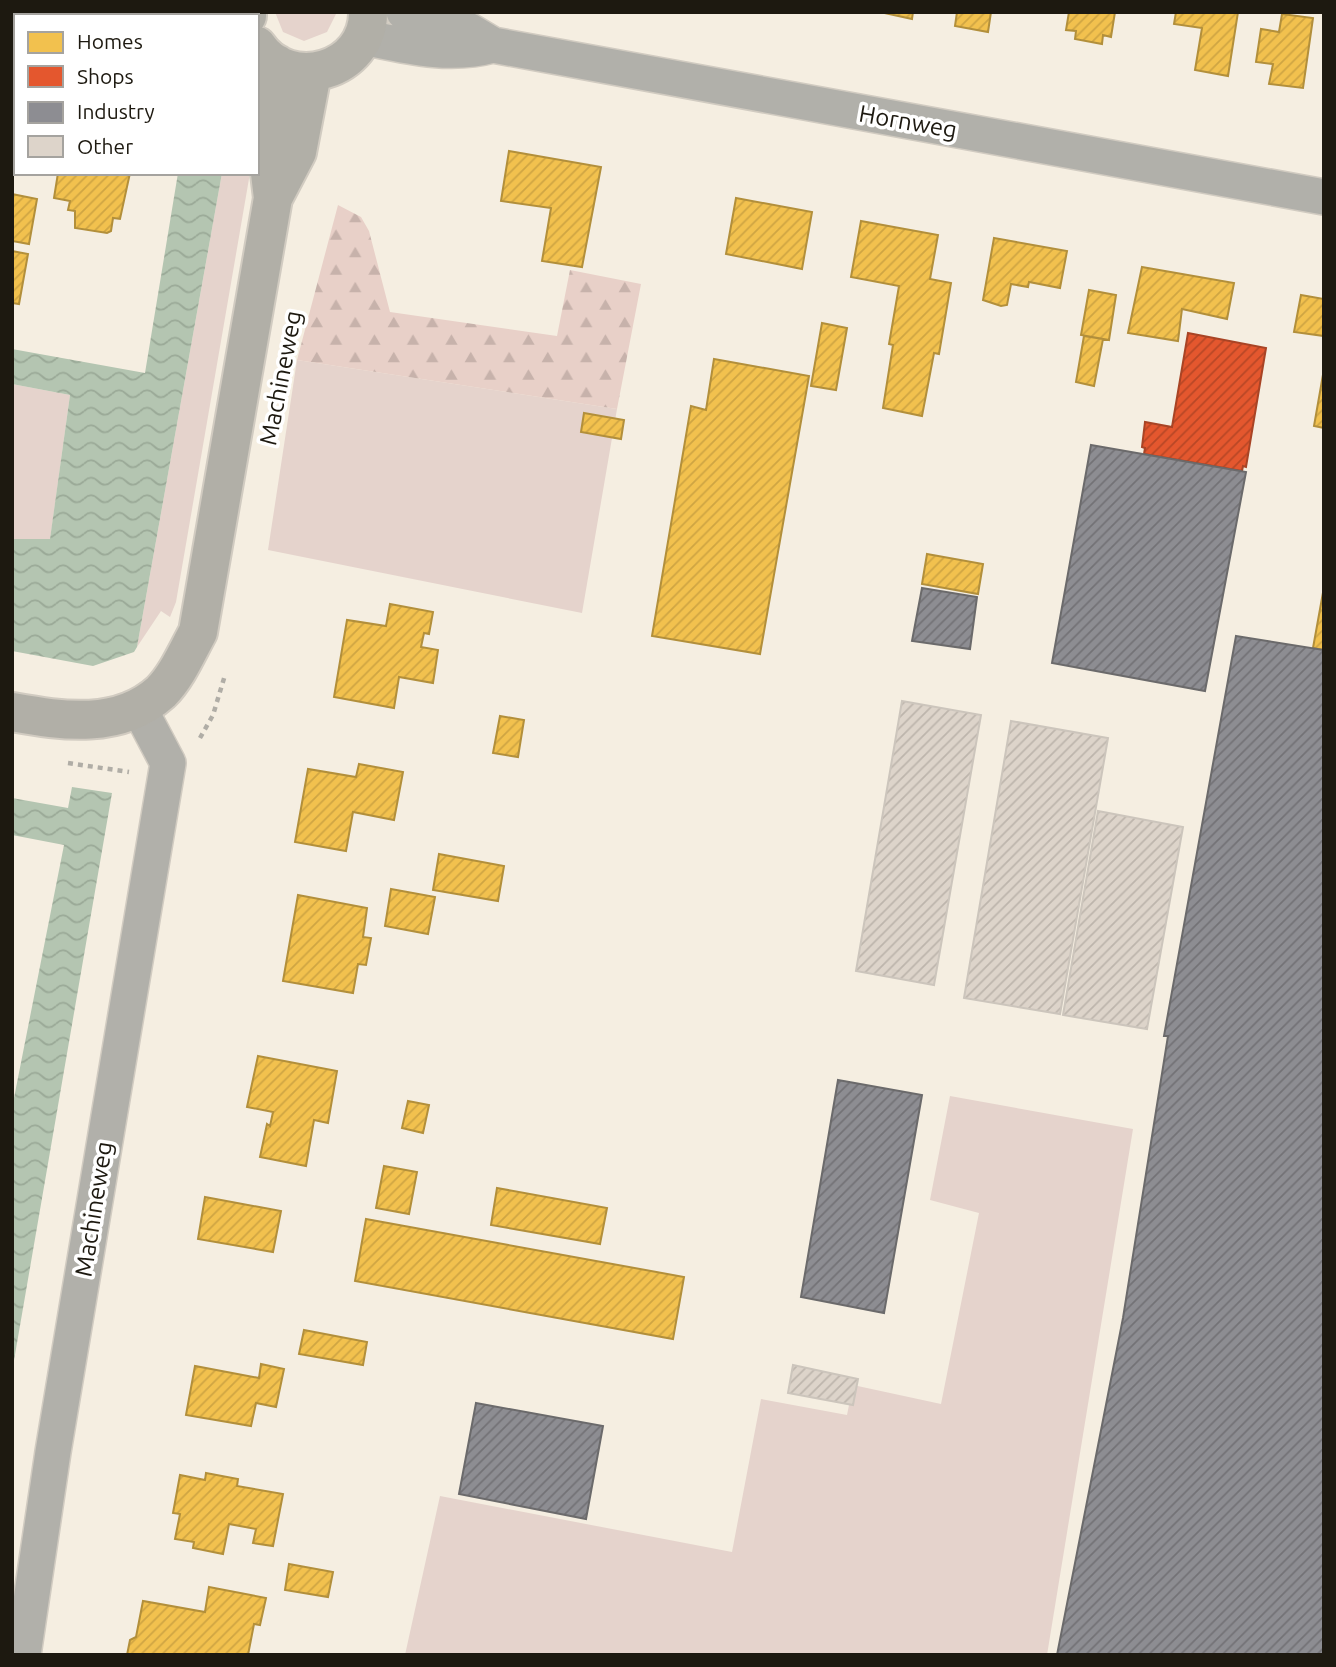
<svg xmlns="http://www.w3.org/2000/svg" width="1336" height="1667" font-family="Ubuntu,sans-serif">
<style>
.grass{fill:#e5d3cc}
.forest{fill:url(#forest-firs)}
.water{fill:url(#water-waves)}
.homes{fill:url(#homes-hatch);stroke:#b28f3b;stroke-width:2}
.shops{fill:url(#shops-hatch);stroke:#a84425;stroke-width:2}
.industry{fill:url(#industry-hatch);stroke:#6b6a6b;stroke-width:2}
.building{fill:url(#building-hatch);stroke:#ccc5bc;stroke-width:2}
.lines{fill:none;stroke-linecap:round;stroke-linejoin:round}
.street-casing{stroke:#d1cbc1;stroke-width:38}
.secondary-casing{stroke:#d1cbc1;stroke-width:42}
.path{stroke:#b0ada6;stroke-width:4.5;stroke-dasharray:5 5;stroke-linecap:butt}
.street{stroke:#b1b0aa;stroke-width:35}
.secondary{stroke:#b1afa7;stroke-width:38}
.labels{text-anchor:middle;stroke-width:7;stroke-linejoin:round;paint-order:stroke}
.street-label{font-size:24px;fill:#1d1910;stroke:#fff}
</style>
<defs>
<pattern id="forest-firs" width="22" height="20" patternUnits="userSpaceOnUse" patternTransform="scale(1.75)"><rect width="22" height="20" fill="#e8d0c8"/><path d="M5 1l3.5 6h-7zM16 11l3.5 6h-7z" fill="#c7b2ab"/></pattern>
<pattern id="water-waves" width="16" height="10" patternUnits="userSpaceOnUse" patternTransform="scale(1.75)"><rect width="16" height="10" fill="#b4c5b1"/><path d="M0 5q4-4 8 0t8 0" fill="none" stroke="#9aa997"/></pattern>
<pattern id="homes-hatch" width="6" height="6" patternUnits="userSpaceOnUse" patternTransform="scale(1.75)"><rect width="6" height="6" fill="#f2c14e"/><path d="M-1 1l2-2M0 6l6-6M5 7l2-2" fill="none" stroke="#cfa543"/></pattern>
<pattern id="shops-hatch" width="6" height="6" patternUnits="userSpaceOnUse" patternTransform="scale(1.75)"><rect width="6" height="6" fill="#e4572e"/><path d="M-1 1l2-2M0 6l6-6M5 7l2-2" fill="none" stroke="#b84726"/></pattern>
<pattern id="industry-hatch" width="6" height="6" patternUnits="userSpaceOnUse" patternTransform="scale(1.75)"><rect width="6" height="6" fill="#8d8d92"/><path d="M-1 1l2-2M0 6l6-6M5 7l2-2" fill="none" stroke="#737276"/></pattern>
<pattern id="building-hatch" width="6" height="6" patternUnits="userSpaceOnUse" patternTransform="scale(1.75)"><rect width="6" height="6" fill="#ddd4ca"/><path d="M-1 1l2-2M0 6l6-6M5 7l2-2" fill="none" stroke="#bdb5ac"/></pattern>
</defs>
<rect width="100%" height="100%" fill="#f5eee1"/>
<path class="grass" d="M275 12H337L327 32 304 41 283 32Z
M222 173H250L176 602 170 617 161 611 137 647Z
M297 360 617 409 582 613 268 550Z
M12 384 70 395 50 540 12 539Z
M950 1096 1133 1129 1047 1655H405L440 1496 732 1552 761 1399 847 1415 853 1385 941 1404 979 1213 930 1200Z"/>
<path class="forest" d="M338 205 361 217 369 231 390 312 557 336 570 270 641 284 617 409 297 360Z"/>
<path class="water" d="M178 173H222L137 647 134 652 93 666 12 651V539H50L70 395 12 384V349L145 373Z
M72 787 112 793 12 1372V1108L64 845 12 835V798L68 808Z"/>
<path class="homes" d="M880 12H913L912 19Z
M957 12H991L988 32 955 26Z
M1069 12H1115L1111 37 1103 35 1102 44 1075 39 1076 31 1066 30Z
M1176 12H1238L1228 76 1195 70 1202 28 1174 24Z
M1282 14 1313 18 1303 88 1269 84 1273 64 1256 62 1261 29 1279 32Z
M12 123 16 124 12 177Z
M509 151 601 167 582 267 542 261 551 208 501 201Z
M58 173H130L120 219 113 218 111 231 107 233 75 228V211L68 210 70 201 54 198Z
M12 194 37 199 29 244 12 241Z
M736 198 812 212 802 269 726 254Z
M861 221 938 235 930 279 951 283 939 354 934 353 922 416 883 408 893 345 889 344 899 286 851 277Z
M994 238 1067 251 1060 288 1029 282 1028 287 1011 284 1007 305 1001 306 983 300Z
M12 251 28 254 19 304 12 303Z
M1142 267 1234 283 1227 319 1182 309 1178 341 1128 333Z
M1089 290 1116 295 1109 340 1081 335Z
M1301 295 1324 299V336L1294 332Z
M822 323 847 328 836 390 811 386Z
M1084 336 1103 339 1094 386 1076 382Z
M714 359 809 376 760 654 652 636 691 406 706 410Z
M1324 369V428L1314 426Z
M584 413 624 420 621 439 581 432Z
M927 554 983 564 978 594 922 584Z
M1324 587V650L1313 648Z
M390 604 433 612 429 634 424 633 421 647 438 650 433 683 399 677 394 708 334 697 347 620 386 626Z
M500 716 524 720 518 757 493 753Z
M359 764 403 772 394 820 353 812 346 851 295 842 308 769 356 777Z
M439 854 504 866 498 901 433 890Z
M391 889 435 897 428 934 385 926Z
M298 895 367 908 363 937 371 938 366 965 358 964 353 993 283 981Z
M258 1056 337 1071 328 1123 314 1120 306 1166 260 1157 267 1124 270 1126 273 1112 247 1107Z
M408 1101 429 1105 423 1133 402 1128Z
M384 1166 417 1172 409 1214 376 1208Z
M497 1188 607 1208 600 1244 491 1225Z
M205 1197 281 1211 273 1252 198 1239Z
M366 1219 684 1277 673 1339 355 1281Z
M304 1330 367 1342 363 1365 299 1354Z
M261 1364 284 1369 276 1407 256 1403 251 1426 186 1415 195 1366 259 1378Z
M206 1473 238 1479 237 1486 283 1494 273 1546 253 1543 256 1529 229 1524 223 1554 193 1548 194 1542 175 1539 180 1514 173 1513 180 1475 205 1480Z
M289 1564 333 1572 328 1597 285 1590Z
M209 1587 266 1598 260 1625 254 1624 248 1655H127L130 1640 136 1637 143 1601 205 1612Z"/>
<path class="shops" d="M1188 333 1266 348 1246 467 1243 466 1242 471 1144 454 1145 448 1142 447 1145 422 1172 427Z"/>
<path class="industry" d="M1091 445 1246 472 1205 691 1052 663Z
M922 588 977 597 970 649 912 641Z
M1236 636 1324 650V1655H1057L1123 1318 1168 1036H1164Z
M838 1080 922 1095 884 1313 801 1297Z
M476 1403 603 1426 586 1519 459 1494Z"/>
<path class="building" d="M902 701 981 715 934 985 856 971Z
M1011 721 1108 738 1060 1014 964 998Z
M1098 811 1183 827 1147 1029 1063 1015Z
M793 1365 858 1379 853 1405 788 1393Z"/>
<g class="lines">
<g class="street-casing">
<path id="street" d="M404 12 468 30 493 45 1324 197
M363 37C407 46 449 57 493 45
M23 1655 53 1452 168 763 139 708"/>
</g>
<g class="secondary-casing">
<path id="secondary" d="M247 16V12
M257 46C289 94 369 71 368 12
M273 198 267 148 277 64
M12 712C63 721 119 730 161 692 177 676 187 652 198 632L273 198 297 152 312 73"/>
</g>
<path class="path" d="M200 738 213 715 225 675
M68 763 129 772"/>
<use href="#street" class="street"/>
<use href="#secondary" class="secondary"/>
</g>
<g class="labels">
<g class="street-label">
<text transform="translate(908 122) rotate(10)" y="8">Hornweg</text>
<text transform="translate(281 378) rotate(-79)" y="8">Machineweg</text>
<text transform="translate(94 1209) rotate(-81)" y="8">Machineweg</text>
</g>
</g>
<rect width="1336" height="1667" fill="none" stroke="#1d1910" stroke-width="28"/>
<rect x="14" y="14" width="245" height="161" fill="#ffffff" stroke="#a5a39f" stroke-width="2"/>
<rect x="28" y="32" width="35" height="21" fill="#f2c14e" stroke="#a5a39f" stroke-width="2"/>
<text x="77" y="49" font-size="21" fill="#1d1910">Homes</text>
<rect x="28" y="66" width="35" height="21" fill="#e4572e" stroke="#a5a39f" stroke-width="2"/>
<text x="77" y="84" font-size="21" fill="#1d1910">Shops</text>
<rect x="28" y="102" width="35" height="21" fill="#8d8d92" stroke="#a5a39f" stroke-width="2"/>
<text x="77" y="119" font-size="21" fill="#1d1910">Industry</text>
<rect x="28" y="136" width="35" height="21" fill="#ddd4ca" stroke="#a5a39f" stroke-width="2"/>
<text x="77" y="154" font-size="21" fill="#1d1910">Other</text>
</svg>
